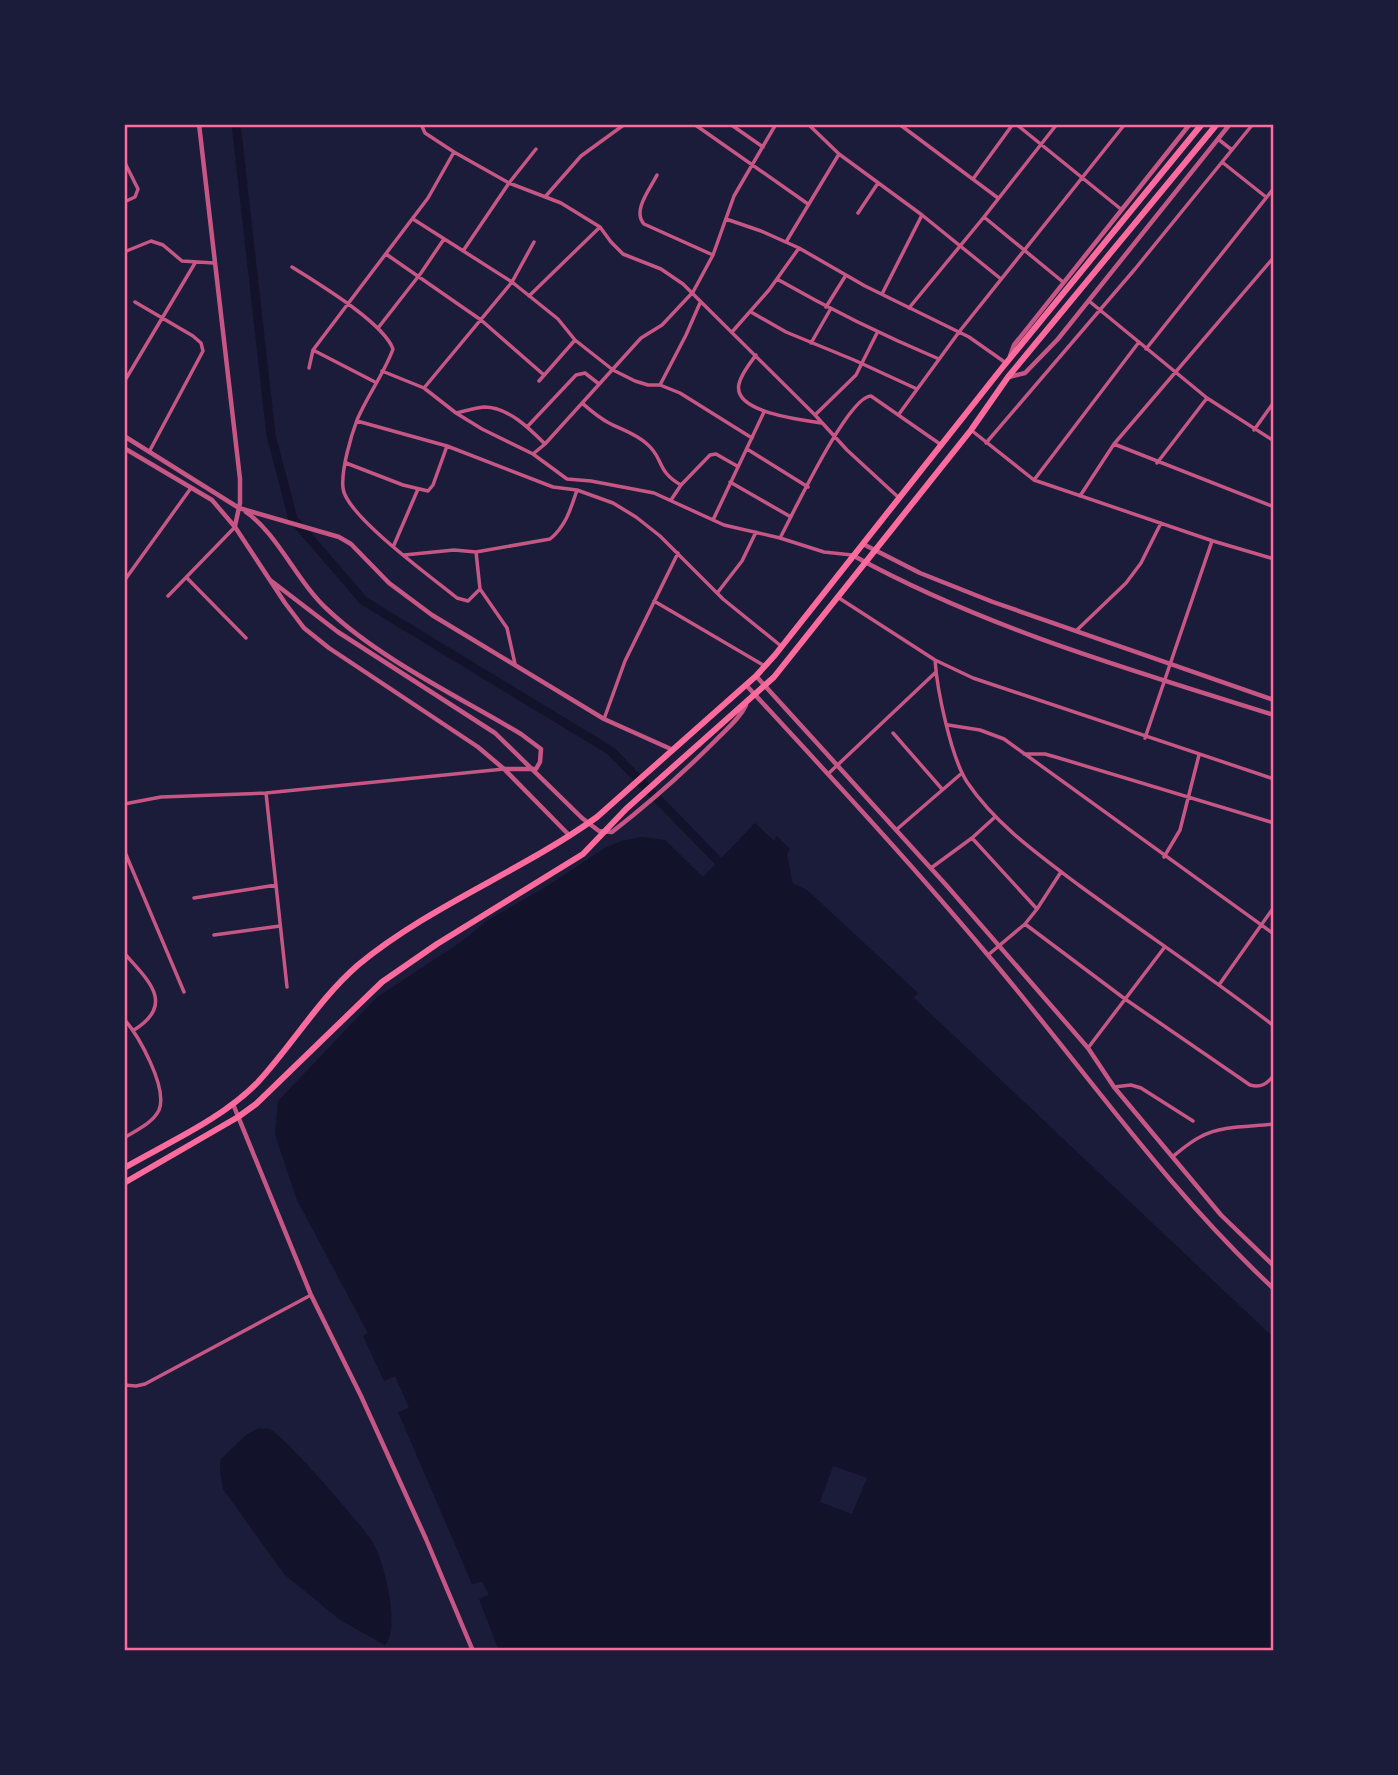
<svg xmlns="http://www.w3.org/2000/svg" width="1398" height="1775" font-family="Lato,sans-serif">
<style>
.water{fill:#12122b;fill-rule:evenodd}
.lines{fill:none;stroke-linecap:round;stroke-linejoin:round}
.canal{stroke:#12122b;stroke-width:9}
.minor{stroke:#c65784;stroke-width:3.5}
.tertiary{stroke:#c65784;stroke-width:4.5}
.primary{stroke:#ff6b9d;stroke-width:6}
.neatline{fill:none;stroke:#ff6b9d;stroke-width:2.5}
</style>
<rect width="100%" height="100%" fill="#1b1b3a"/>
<path class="water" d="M755 823 774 841 777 836 790 849 787 854 793 884 806 889 918 993 914 998 1274 1338V1651H499L479 1599 489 1595 482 1582 472 1584 398 1412 409 1408 395 1376 384 1381 363 1336 368 1333 297 1200 275 1135 278 1101 376 998 461 942 488 920 544 888 605 848 621 841 642 837 665 840 703 877ZM833 1466 867 1478 852 1514 820 1502Z
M259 1428C262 1429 266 1428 269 1429 284 1435 361 1524 372 1541 384 1560 401 1628 385 1645L340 1620 284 1574 223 1489 220 1471 221 1459 247 1434Z"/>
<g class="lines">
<path class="canal" d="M236 124 271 435 293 519 364 601 611 751 724 867"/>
<path class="minor" d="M421 124 425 133 454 152 509 183 561 203 600 227 611 242 623 254 661 269 683 284 815 415 847 450 898 497
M694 124 808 204
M730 124 763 147
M808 124 839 154 922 215 1001 279
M899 124 998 198
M1016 124 1122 210
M1218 139 1232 150
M124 161 138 189 135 197 124 202
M1222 162 1266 197
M657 175C650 189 632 211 644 224L713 255
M973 179 1013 124
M545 197 581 156 625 124
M858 213 878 183
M984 217 1063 282
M413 219 512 282 558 319 575 340 613 370 635 381 648 385H660L680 393 752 438
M726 219 761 231 799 248 865 286 969 337 1006 363
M786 242 839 154
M463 251 509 183 536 149
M124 252 151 241 163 245 182 261 214 263
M386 254 481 320 544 375
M292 267C317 283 383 322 393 349 385 372 367 396 357 420 351 436 341 470 343 488 345 515 434 579 457 598L468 601 480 589
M777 279C831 310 882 335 939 359
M882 294 922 215
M529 296 600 227
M1089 301 1207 398 1274 441
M135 302 193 336 201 343 203 351 149 452
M826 307 846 275
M909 308 984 217 1057 124
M751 312 786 332 854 360 917 389
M378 328 421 273 444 239
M732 332 769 290 799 248
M811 343 830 310
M1146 349 1274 188
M313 350 375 382
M756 355C750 363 741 374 739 384 732 413 804 420 822 423
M309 368 313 350 428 198 454 152
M382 371 424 388 456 413 482 429 533 454 567 479 591 481 654 493 724 525 780 538 824 552 852 555
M539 381 575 340
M124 382 195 263
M660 385 686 335 700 303
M424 388 512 282 534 242
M582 403C590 410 599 418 609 423 622 430 635 433 647 444 664 458 656 471 681 485
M456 413C465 411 475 408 484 407 508 407 529 428 545 444
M899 414 959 332 1125 124
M815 415 856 375 877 333
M357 421 447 446 553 487 577 490 613 503 636 517 660 536 723 599 781 646
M527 427 576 375 585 373 599 384
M971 430 1034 480 1213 541 1274 559
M1254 430 1274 402
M986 443 1135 269 1253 124
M1114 444 1274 507
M747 449 808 487
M533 454 545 444 641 338 662 325 693 292 713 255 734 196 776 124
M346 463 403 485 428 491 433 485 447 446
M1157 463 1207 398
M1034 480 1139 342
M730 482 791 517
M1080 496 1114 444 1274 257
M671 500 681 485 710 455 716 454 737 466
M713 520 764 412
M780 538C793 514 848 396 871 396L940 444
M394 545 418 489
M476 552 480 589 507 628 515 664
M404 555 454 550 476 552 550 539C566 526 571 508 577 490
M187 578 246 638
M124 581 191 488
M718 592 742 561 756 532
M168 596 235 527
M839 598 935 660 973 678 1274 779
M654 601 765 666
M1077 630 1126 583 1141 563 1161 523
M935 660C937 690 951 757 967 782 996 825 1039 855 1080 886 1144 933 1211 977 1274 1026
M604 719 625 661 678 553
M948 725 980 730 1004 739 1274 934
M893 733 942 789
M1145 738 1212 541
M1024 754H1045L1059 758 1274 823
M828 774 936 672
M266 793 287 987
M124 804 161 797 266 793 504 769
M896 830 962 773
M972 838 1037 909
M124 850 184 992
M1164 857 1180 830 1199 755
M931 868 972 838 995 817
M194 898 276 885
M1025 924 1125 999 1250 1085C1261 1088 1267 1084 1274 1075
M214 935 280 926
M124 953C148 980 176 1004 134 1030
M988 955 1025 924 1037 909 1061 872
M1219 985 1274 907
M124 1019C139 1036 168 1088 159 1110 153 1123 135 1131 124 1138
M1088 1048 1164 948
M1114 1087 1131 1085 1141 1088 1193 1121
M1172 1157C1181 1150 1190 1142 1200 1137 1222 1125 1250 1127 1274 1124
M124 1385 136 1386 145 1384 311 1295"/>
<path class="tertiary" d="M199 124 240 479V503L235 526
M1010 356 1014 345 1190 124
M1009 377 1025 373 1058 339 1230 124
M124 436 239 508 339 537 351 544 389 583 432 615 604 719 673 750
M124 448 212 500 235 527 285 603 304 628 329 648 478 747 504 769 570 836
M246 512C278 534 297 582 328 610 380 659 459 697 521 734L541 749 540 762 536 769H505
M863 544 920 573 993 602 1274 700
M854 556C985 628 1131 670 1274 715
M270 580 338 632 495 733 582 818 599 831 612 832C648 804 682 774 714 742 725 730 739 720 746 705
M756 676 947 886 1088 1048 1114 1087 1221 1215 1274 1266
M746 685C828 774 910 862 987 954 1082 1066 1166 1189 1274 1289
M233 1104 311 1295 361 1396 426 1539 473 1651"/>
<path class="primary" d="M124 1168C169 1142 222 1119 258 1082 293 1044 319 999 358 965 429 906 522 871 597 817L756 676 775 655 1002 368 1202 124
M124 1183 238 1117 256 1104 382 982 437 944 583 854 626 809 774 677 971 430 1008 377 1217 124"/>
</g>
<rect width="1398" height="1775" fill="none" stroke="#1b1b3a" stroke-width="252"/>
<rect x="126" y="126" width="1146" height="1523" class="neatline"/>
</svg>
